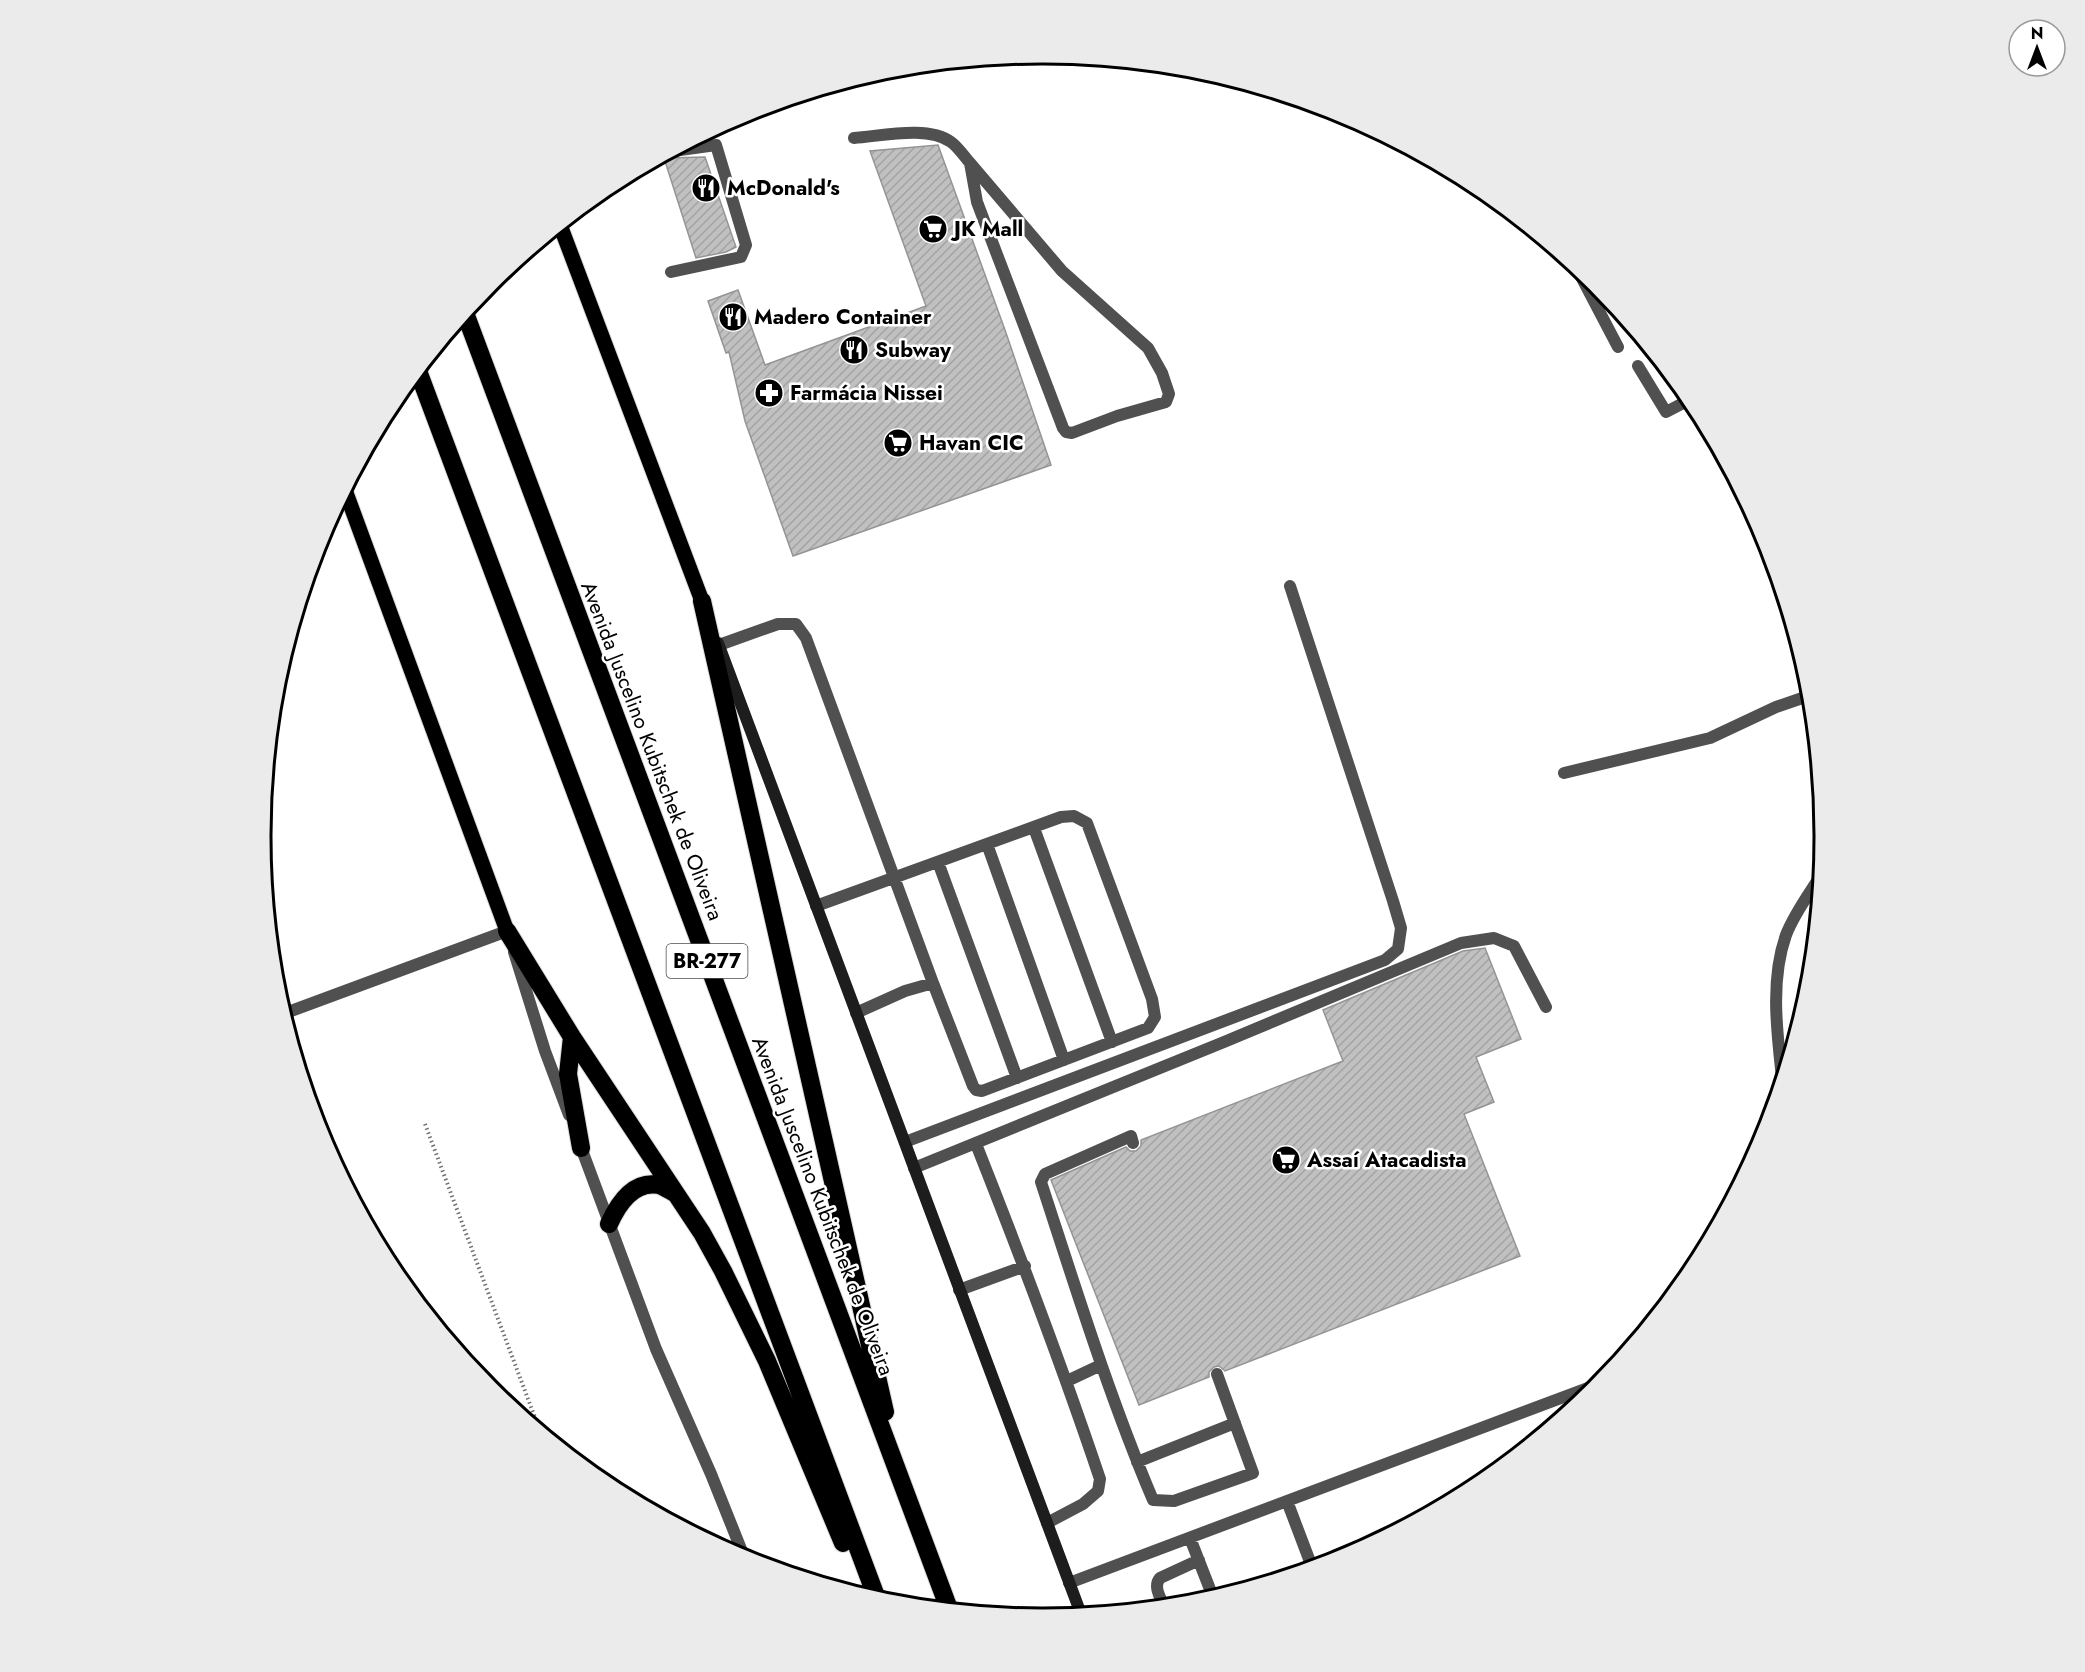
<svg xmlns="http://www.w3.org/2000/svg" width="2085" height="1672" font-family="Jost,sans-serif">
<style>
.building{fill:url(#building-hatch);stroke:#949494;stroke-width:1.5}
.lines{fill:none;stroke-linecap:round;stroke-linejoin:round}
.primary-casing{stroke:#dbdbdb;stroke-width:17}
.motorway-casing{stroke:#dbdbdb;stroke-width:20}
.path{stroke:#727272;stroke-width:4;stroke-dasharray:1.5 3;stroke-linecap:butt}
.service{stroke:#505050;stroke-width:12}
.minor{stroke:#505050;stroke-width:12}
.tertiary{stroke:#505050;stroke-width:12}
.secondary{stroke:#1d1d1d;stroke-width:12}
.primary{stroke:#000;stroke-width:15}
.motorway{stroke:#000;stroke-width:18}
.labels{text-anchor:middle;stroke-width:5;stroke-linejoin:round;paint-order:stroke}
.shield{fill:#fff;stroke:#4c4c4c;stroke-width:1.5}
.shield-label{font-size:20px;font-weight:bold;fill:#000}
.poi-label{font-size:21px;font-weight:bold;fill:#000;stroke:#fff;text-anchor:start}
.street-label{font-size:21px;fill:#000;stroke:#fff}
.rim{fill:none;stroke:#000;stroke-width:3}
</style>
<defs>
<pattern id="building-hatch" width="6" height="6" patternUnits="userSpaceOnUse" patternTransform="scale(1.5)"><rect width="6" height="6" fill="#c0c0c0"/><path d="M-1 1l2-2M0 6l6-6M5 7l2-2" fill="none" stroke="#a3a3a3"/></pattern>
</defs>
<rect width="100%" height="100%" fill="#fff"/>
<path class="building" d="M938 145 1005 330 1051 465 793 556 745 421 729 352 726 353 708 301 738 290 765 365 926 306 870 151Z
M705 157 736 247 726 252 696 258 664 158Z
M1485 948 1521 1039 1476 1057 1494 1102 1464 1114 1520 1256 1225 1371 1219 1366 1214 1367 1209 1372V1377L1139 1405 1051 1180 1126 1147 1130 1151H1136L1141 1146V1140L1343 1061 1323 1010 1463 951Z"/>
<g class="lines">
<g class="primary-casing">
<path id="primary" d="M1023 56 1050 55
M560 225 702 601
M345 490 507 931"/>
</g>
<g class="motorway-casing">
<path id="motorway" d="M465 313 949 1609
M418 371 877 1599
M702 601 885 1412
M507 931 572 1037 702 1233 723 1271 767 1361 843 1543
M572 1037 568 1074 581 1148
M609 1224C618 1204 633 1180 659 1185 664 1187 671 1191 676 1194"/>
</g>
<path class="path" d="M425 1124 540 1431"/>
<path class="service" d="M854 138C882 136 928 125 951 142 958 147 964 156 970 163
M970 163 1062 271 1148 348 1162 373 1169 394 1166 402 1117 416 1072 433 1066 432 1063 428 977 202Z
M1576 267 1618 347
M671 272 741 257 746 245 716 145 673 151
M1638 366 1666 412 1691 399
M719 645 778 624H796L806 638 933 983 905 991 856 1013
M1034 828 1112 1042
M987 844 1064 1060
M938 862 1017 1078
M816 906 1061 817 1074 816 1087 823 1152 999 1155 1017 1148 1028 982 1091 976 1090 973 1086 933 983
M283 1014 507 931
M905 1142 1385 960 1398 949 1401 928 1393 901 1290 586
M1133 1143 1131 1136 1045 1174 1041 1182C1076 1289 1109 1396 1153 1500L1174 1501 1253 1473 1217 1374
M976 1144C1020 1255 1062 1366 1100 1479L1098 1491 1083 1504 1047 1523
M914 1168 1224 1042 1461 943 1494 938 1514 946 1546 1007
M959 1290 1025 1266
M1067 1381 1101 1365
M1137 1462 1235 1423
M1287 1501 1312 1567
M1190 1538 1213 1597
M1069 1583 1601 1383
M1164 1606C1160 1597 1153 1586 1160 1578L1199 1560"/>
<path class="minor" d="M1564 773 1710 738 1776 707 1811 695
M1782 1078C1777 1032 1770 980 1786 935 1794 914 1809 894 1821 875"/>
<path class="tertiary" d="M514 952 545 1051 569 1115
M579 1142 656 1349 711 1474 745 1559"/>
<path class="secondary" d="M718 643 1081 1614"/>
<use href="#primary" class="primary"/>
<use href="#motorway" class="motorway"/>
</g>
<defs>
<g id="restaurant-disc" transform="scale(1.5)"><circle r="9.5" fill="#000" stroke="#fff"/><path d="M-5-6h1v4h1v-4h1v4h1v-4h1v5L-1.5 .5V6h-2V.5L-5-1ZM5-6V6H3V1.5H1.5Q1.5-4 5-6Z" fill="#fff"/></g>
<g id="supermarket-disc" transform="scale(1.5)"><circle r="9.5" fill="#000" stroke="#fff"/><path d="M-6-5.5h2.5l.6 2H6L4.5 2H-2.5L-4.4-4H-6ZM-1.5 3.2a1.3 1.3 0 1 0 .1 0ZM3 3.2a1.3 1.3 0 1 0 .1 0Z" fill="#fff"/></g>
<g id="pharmacy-disc" transform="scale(1.5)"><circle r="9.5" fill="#000" stroke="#fff"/><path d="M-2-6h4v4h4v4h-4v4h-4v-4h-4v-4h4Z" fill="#fff"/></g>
</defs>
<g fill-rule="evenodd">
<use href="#restaurant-disc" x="706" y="188"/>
<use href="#supermarket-disc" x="933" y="229"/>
<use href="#restaurant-disc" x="733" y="317"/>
<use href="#restaurant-disc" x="854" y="350"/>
<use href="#pharmacy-disc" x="769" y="393"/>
<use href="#supermarket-disc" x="898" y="443"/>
<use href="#supermarket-disc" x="1286" y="1160"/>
</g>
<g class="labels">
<rect class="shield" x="666.5" y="944" width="81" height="34" rx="4.5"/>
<g class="shield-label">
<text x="707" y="968">BR-277</text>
</g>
<g class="poi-label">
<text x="727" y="195">McDonald's</text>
<text x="954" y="236">JK Mall</text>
<text x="754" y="324">Madero Container</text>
<text x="875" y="357">Subway</text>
<text x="790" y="400">Farmácia Nissei</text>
<text x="919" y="450">Havan CIC</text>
<text x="1307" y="1167">Assaí Atacadista</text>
</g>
<g class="street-label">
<text transform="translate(652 751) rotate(69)" y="7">Avenida Juscelino Kubitschek de Oliveira</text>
<text transform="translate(823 1206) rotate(69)" y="7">Avenida Juscelino Kubitschek de Oliveira</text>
</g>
</g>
<path d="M0 0H2085V1672H0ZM1042 64H1043A771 771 0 0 1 1814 835V837A771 771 0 0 1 1043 1608H1042A771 771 0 0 1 271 837V835A771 771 0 0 1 1042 64Z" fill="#ebebeb" fill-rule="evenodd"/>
<path class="rim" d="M1042 64H1043A771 771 0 0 1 1814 835V837A771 771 0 0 1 1043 1608H1042A771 771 0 0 1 271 837V835A771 771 0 0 1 1042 64Z"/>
<g transform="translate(2037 48)"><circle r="28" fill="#ffffff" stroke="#999999" stroke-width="1.5"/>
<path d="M0-4.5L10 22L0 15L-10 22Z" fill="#000000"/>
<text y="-9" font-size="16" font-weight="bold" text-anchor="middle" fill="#000000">N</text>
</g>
</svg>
